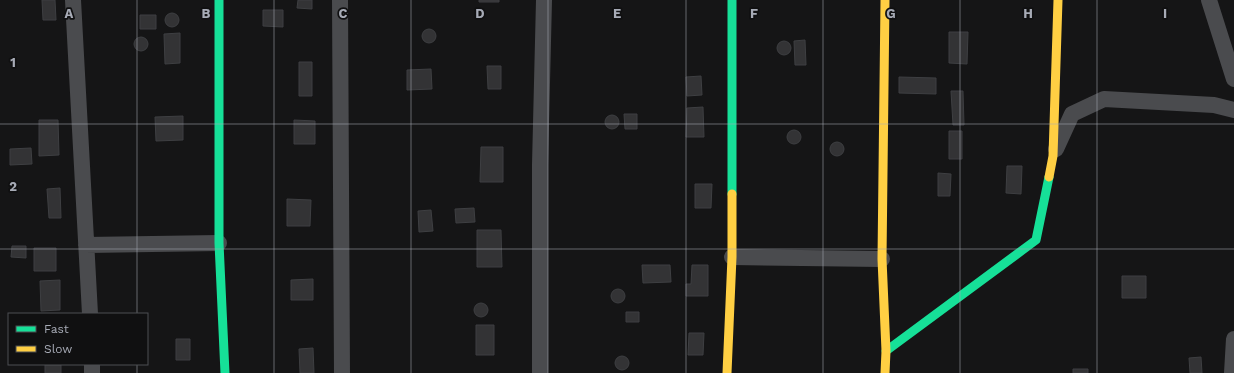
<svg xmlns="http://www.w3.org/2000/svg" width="1234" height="373" font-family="'Work Sans',sans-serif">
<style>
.building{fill:#333335;stroke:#3e3f42}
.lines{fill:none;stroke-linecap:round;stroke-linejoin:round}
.street{stroke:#4a4b4e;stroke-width:16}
.fast{stroke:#16e098;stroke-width:9}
.slow{stroke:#ffcf43;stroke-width:9}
.grid{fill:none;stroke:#a7abb6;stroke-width:1;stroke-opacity:0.55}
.grid-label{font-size:13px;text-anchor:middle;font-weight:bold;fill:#a7abb6;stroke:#101011;stroke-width:3.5;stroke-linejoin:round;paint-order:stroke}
</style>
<rect width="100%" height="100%" fill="#151516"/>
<path class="building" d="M42 0H55L56 20H43Z
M298 0H312V9L297 8Z
M479 0H499V2H479Z
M263 10H283V27L263 26Z
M165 20a7 7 0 1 1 14 0a7 7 0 1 1-14 0Z
M140 15H156V29H140Z
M422 36a7 7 0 1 1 14 0a7 7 0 1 1-14 0Z
M949 32H968L967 64 949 63Z
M180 33V63L165 64 164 34Z
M134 44a7 7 0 1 1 14 0a7 7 0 1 1-14 0Z
M805 40 806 65H795L794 41Z
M777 48a7 7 0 1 1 14 0a7 7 0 1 1-14 0Z
M299 62H312V96H299Z
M487 66H501V89H488Z
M431 69 432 89 407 90V70Z
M701 76 702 95 687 96 686 77Z
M899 77 936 78V94L899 93Z
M951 91H963L964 125H953Z
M703 107 704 137H686L687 108Z
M624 114H637V129H625Z
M605 122a7 7 0 1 1 14 0a7 7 0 1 1-14 0Z
M183 116V140L156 141 155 117Z
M39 120H58L59 155 39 156Z
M294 120 315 121V144H294Z
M787 137a7 7 0 1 1 14 0a7 7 0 1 1-14 0Z
M949 131H962V159H949Z
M830 149a7 7 0 1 1 14 0a7 7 0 1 1-14 0Z
M481 147H503V182H480Z
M31 148 32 164 10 165V149Z
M1007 166H1022L1021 194 1006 193Z
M938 173 951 174 950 196H938Z
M695 184H712L711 208H695Z
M60 188 61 218H49L47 189Z
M287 199 311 200 310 226H287Z
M474 208 475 222 456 223 455 209Z
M431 210 433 231 419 232 418 211Z
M477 230H501L502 267H477Z
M12 246H26V258L11 257Z
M34 248H56V271H34Z
M642 265H670L671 282 643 283Z
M692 265H708V296H686V284H691Z
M1122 276H1146V298H1122Z
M313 279V300H291V280Z
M60 280V310L41 311 40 281Z
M611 296a7 7 0 1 1 14 0a7 7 0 1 1-14 0Z
M474 310a7 7 0 1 1 14 0a7 7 0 1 1-14 0Z
M626 312H639V322H626Z
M476 325H494V355H476Z
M689 333H704L703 355H688Z
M176 339H190V360H176Z
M313 348 314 373H300L299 349Z
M615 363a7 7 0 1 1 14 0a7 7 0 1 1-14 0Z
M1201 357 1202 373H1190L1189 358Z
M45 365H61V373H45Z
M1073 369H1088V373H1073Z"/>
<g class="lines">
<path class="street" d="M73 0 90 314
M340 0 342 373
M1209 0 1234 79
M1056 149 1072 114 1104 99 1214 105 1234 110
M86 245 219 243
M732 257 882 259
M92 364V373
M540 373V165L544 0
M1232 373 1234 339"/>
<path class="fast" d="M219 0V243L225 373
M732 0V194
M886 351 1036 240 1049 177"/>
<path class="slow" d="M885 0 882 259 886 351 885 373
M1049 177 1053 156 1058 0
M727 373 732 257V194"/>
</g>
<path class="grid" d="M137 0V314M274 0V373M411 0V373M548 0V373M686 0V373M823 0V373M960 0V373M1097 0V373M0 124H1234M0 249H1234M137 364V373"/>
<g class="grid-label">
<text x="69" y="18">A</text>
<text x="206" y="18">B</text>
<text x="343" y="18">C</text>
<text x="480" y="18">D</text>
<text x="617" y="18">E</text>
<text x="754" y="18">F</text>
<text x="891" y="18">G</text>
<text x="1028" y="18">H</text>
<text x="1165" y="18">I</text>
<text x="13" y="67">1</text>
<text x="13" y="191">2</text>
</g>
<rect x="8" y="313" width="140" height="52" fill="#101011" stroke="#4c4e53"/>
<rect x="16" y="326" width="20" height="6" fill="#16e098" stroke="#4c4e53"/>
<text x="44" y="333" font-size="12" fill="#a7abb6">Fast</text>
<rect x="16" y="346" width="20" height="6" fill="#ffcf43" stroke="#4c4e53"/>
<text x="44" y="353" font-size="12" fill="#a7abb6">Slow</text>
</svg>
